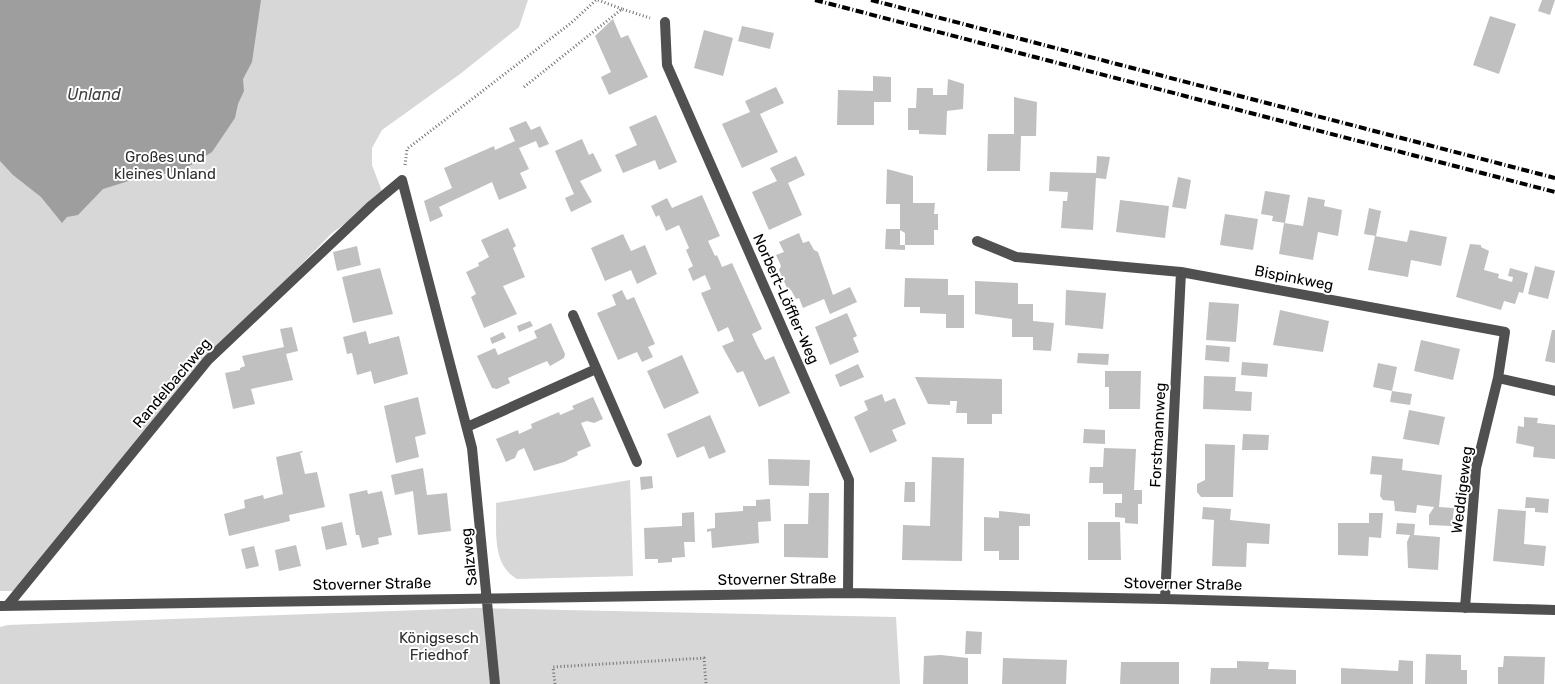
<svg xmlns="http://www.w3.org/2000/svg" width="1555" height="684" font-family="Rubik,sans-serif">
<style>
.green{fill:#d7d7d7}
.water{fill:#9e9e9e}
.building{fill:#c0c0c0}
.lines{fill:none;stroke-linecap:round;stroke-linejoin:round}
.path{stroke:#727272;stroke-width:3;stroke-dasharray:1 2.5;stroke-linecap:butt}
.street{stroke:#505050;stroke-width:10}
.rail{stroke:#000;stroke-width:4;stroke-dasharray:8 2.5 1 2.5;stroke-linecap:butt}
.labels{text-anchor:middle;stroke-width:4;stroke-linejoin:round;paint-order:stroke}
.park-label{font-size:15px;fill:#2e2e2e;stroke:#fff}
.street-label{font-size:15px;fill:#000;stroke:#fff}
.water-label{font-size:16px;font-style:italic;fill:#3f3f3f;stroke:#fff}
</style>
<rect width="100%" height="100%" fill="#fff"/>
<path class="green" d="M0 0H528L519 27 460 74 382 130 372 148V165L383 194V203L361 212 332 233 248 319 19 591H0Z
M630 480 633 576 517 579C491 564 497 529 496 503Z
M476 608 896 617 900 684H0V627L8 625Z"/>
<path class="water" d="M0 0H261L252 62 243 79 244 91 238 104 235 118 212 152 181 171 138 178 103 189 78 215 67 217 62 223 41 197 13 175 0 161Z"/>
<path class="building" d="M1542 0H1555L1550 15 1538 11Z
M1490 16 1516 24 1499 74 1473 65Z
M613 19 621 38 628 35 648 77 609 95 601 77 611 72 595 36Z
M742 26 774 33 770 49 738 41Z
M704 30 733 38 723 76 694 68Z
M873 76 891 77V102H874V125H837L838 90 873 91Z
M948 79 964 84 963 109 947 111 946 135 919 134V130H908V108H916L917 88H933V95H947Z
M776 87 784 103 760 114 778 152 742 168 722 124 750 112 745 101Z
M1014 97 1037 102 1036 136H1021L1020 171H987L988 134H1014Z
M656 115 677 162 659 170 655 160 623 173 615 155 637 145 629 127Z
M526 121 531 130 540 126 549 144 539 148 536 141 519 148 529 169 520 173 527 188 499 200 492 182 439 207 443 216 430 222 424 201 452 188 444 168 494 146 495 150 515 141 509 128Z
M582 139 589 155 593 153 602 171 580 181 592 202 571 212 565 198 574 194 555 151Z
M796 156 805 175 788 183 802 215 769 230 752 192 777 181 770 168Z
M1097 156 1110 157 1106 179 1096 178 1093 230 1061 228 1063 201H1067L1068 192 1049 191 1050 172 1096 173Z
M887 169 913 176V203H935L934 214H938V230H934V245H905V233L900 230V245H905V250L885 249 886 229H900V204H886Z
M1178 177 1191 180 1186 209 1172 207Z
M1265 191 1290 195 1285 223 1272 221 1273 216 1261 214Z
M702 195 720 236 708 241 715 256 717 255 722 267 732 263 762 329 752 334 757 345 765 360 774 356 790 393 759 407 743 371 737 373 722 346 734 341 728 327 718 332 701 293 711 289 705 275 693 281 688 269 693 266 686 250 689 248 679 225 666 231 659 215 656 217 651 206 667 198 672 208Z
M1308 197 1325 200 1324 206 1342 210 1338 236 1318 232 1313 260 1279 254 1284 223 1303 226Z
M1120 200 1169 206 1165 238 1116 232Z
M1369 208 1381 211 1376 236 1364 234Z
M1225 214 1258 219 1253 250 1220 245Z
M508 228 516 246 513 248 525 277 503 286 517 314 484 328 471 297 476 294 466 272 479 266 478 263 489 257 481 240Z
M1410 230 1447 237 1441 266 1411 260 1408 277 1368 270 1375 236 1407 242Z
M799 233 803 243 809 241 814 250 818 252 833 295 850 287 857 302 830 314 824 299 803 308 799 298 796 299 791 290 787 288 779 270 781 266 776 255 784 252 779 242Z
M623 234 631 251 645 245 657 274 637 284 631 270 605 281 591 248Z
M1470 244 1481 245V247L1489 251 1484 270 1499 274 1498 278 1512 282 1513 277 1508 276 1510 268 1528 273 1523 293 1519 292 1515 304 1504 301 1501 310 1456 297Z
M357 246 361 265 337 271 333 252Z
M1535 266 1555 271 1548 299 1528 294Z
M380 268 393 314 353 323 342 277Z
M905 278 948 279V295H964V328H946V314L920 313V307H904Z
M975 281 1018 283V304H1033V321L1054 323 1051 351 1033 350V337H1012V319L975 314Z
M622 290 627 300 634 297 655 344 648 347 653 357 642 362 637 352 618 360 597 313 616 305 612 295Z
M1066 290 1106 293 1103 329 1065 325Z
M1209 302 1239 304 1236 342 1206 340Z
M1280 310 1329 321 1323 352 1273 345Z
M847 313 857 336 853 338 859 352 830 365 815 327Z
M530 321 533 326 519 332 517 326Z
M551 323 565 354 564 358 550 366 547 361 508 378 510 383 497 389 492 388 477 356 495 348 498 355 537 338 534 331Z
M292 327 298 351 286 354 293 380 251 389 255 404 233 409 225 373 240 370V368L245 366 242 356 284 347 280 329Z
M1552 330H1555V363L1545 361Z
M366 331 369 344 399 336 408 374 374 384 371 371 357 375 352 353 347 354 343 337Z
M503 332 506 338 492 344 490 338Z
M1421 340 1460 349 1453 380 1414 371Z
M1206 345 1230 347 1229 362 1205 360Z
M1078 353 1109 354 1108 365 1077 363Z
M682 355 699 393 664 409 647 371Z
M1242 362 1268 364 1267 377 1241 375Z
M1378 363 1397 367 1392 391 1373 387Z
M858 364 864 377 840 387 835 375Z
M1105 371H1141L1140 409H1109V387H1105Z
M1204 376 1236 377 1235 391 1252 392 1251 411 1203 409Z
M915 377 1002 379V414H992V424H967V413H956L957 401H950V405L928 404Z
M1392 391 1412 394 1410 405 1390 402Z
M882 394 885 402 895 398 906 424 892 430 897 441 870 453 854 417 868 410 864 401Z
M418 397 426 434 415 437 419 457 396 463 384 406Z
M593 397 603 419 594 423 587 421 581 423 591 446 577 452 578 455 564 462 534 471 524 448 518 451 515 458 506 462 496 439 518 430 519 434 532 428 531 424 559 412 560 415 574 409 572 406Z
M1409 410 1445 417 1439 445 1403 439Z
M710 415 726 452 709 459 704 446 677 458 667 434Z
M1524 417 1538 418 1537 423 1555 425V459L1533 457 1534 447 1516 443 1518 426 1524 427Z
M1084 429 1105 430V444L1083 443Z
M1243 434 1269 435 1268 450H1242Z
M1205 444 1235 445 1233 497H1201L1197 492V484L1205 480Z
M1104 448 1136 449 1134 490H1142V504H1138V524L1125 523V518L1115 517V503H1122V494H1103V483H1089L1090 467H1103Z
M302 451 303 452 300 453 305 474 317 472 325 507 289 515 290 521 229 536 224 514 245 508 244 500 263 495 264 499 283 494 276 457Z
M1372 456 1403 459 1402 470 1442 475 1439 507 1454 508 1452 526 1429 525V515L1434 507 1417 505 1416 513 1395 511 1394 501 1383 500 1380 496 1382 475 1370 474Z
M932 457 964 458 962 561 902 560 903 525 930 526Z
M768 459 810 460 809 486 769 485Z
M423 468 427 495 447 493 451 531 418 535 413 491 395 495 391 475Z
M652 476 653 488 641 490 640 477Z
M905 482H915V502H904Z
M367 490 368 494 382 491 392 535 378 538 379 544 362 548 359 535H356L349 494Z
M809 493H829L828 558 784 557V524H808Z
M1526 497 1549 499 1548 513 1535 512V508H1525Z
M770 499 771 521 758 522 759 543 712 548 711 531 707 532V529L715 528V513L743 511V506H756V500Z
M1203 507 1231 509 1230 520 1270 524 1269 544 1247 543 1246 567 1212 566 1214 520 1202 519Z
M1498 509 1526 511 1524 544 1546 546 1544 566 1493 561Z
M999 511 1030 514V526H1019V560H999V551H984V517L999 518Z
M694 512 695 542H684L685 557 672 558V562L658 563V559H645L644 528 682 526V513Z
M1369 513H1383L1381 538 1369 537 1368 556 1338 555V523H1369Z
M342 522 347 545 326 550 321 527Z
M1088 522H1120L1121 560H1088Z
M1397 523 1415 524 1414 535 1440 537 1438 570 1408 568 1407 542 1410 535 1396 534Z
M296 545 301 566 279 571 275 550Z
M254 546 259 566 246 569 241 549Z
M966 631 982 632 981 654H965Z
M1426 654 1461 655V670H1467V684H1425Z
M941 655 968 658V684H923L924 656Z
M1504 656 1545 657 1544 684H1498V667H1503Z
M1003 658 1067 660 1066 684H1002Z
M1399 660 1413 661V684H1341V668L1398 671Z
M1237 661 1269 662 1268 669 1296 670V684H1210L1211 668H1237Z
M1121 662H1179V684H1120Z"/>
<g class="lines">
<path class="path" d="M598 0 622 9
M524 87 622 9 650 18
M405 165 407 149 571 23 596 0
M555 684 553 667 704 658 706 684"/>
<path class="street" d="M665 22 667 65 849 480 848 593
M977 241 1016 257 1181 272 1505 332 1498 378 1555 391
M573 315 637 462
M467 427 596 369
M1165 599 1181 272
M8 605 208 360 372 205 402 180 472 448 495 684
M0 606 848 593 1165 599 1555 610
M1465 608 1476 468 1498 378"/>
<path class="rail" d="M815 0 1555 192
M871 0 1555 178"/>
</g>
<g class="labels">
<g class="park-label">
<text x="165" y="162">Großes und<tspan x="165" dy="17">kleines Unland</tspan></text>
<text x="439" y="643">Königsesch<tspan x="439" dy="17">Friedhof</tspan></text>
</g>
<g class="street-label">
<text transform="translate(1294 278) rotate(11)" y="5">Bispinkweg</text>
<text transform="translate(786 299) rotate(66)" y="5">Norbert-Löffler-Weg</text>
<text transform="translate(172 383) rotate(-50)" y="5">Randelbachweg</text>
<text transform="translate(1158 435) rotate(-87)" y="5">Forstmannweg</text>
<text transform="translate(1462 490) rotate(-83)" y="5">Weddigeweg</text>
<text transform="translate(469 557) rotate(-96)" y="5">Salzweg</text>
<text transform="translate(777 579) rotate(-1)" y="5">Stoverner Straße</text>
<text transform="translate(372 584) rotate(-1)" y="5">Stoverner Straße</text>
<text transform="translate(1183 584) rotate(1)" y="5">Stoverner Straße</text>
</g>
<g class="water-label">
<text x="94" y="100">Unland</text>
</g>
</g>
</svg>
